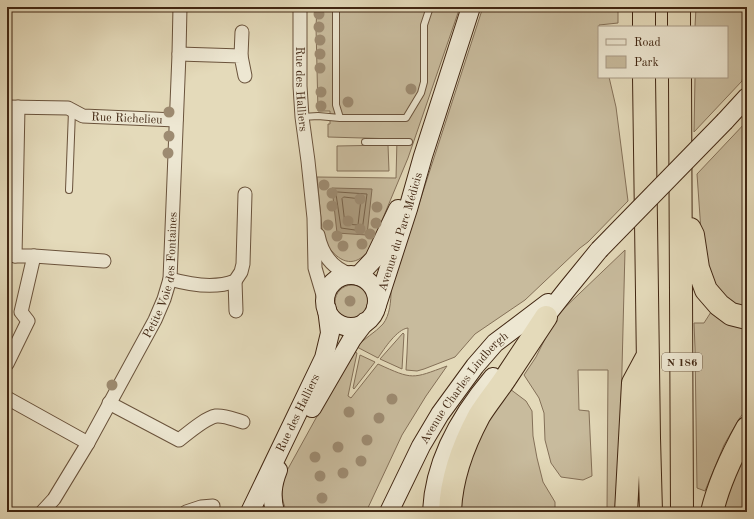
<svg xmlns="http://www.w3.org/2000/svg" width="754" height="519" font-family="'Old Standard TT',serif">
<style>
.green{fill:#c8bb9d;stroke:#847058}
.water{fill:#ad9d81;stroke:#826d55}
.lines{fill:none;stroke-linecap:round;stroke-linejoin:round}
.shore{stroke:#77624a;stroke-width:1}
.lane-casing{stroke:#6a533c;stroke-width:8}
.street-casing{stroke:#6a533c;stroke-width:15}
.secondary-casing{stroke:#412612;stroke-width:20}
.highway-casing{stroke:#412612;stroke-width:24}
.lane{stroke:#ede7d2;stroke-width:6}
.street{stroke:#ede7d2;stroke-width:13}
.secondary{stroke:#ede7d2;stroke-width:18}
.highway{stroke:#e4daba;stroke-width:22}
.secondary-bridge-casing{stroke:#412612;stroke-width:20;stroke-linecap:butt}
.secondary-bridge{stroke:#ede7d2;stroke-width:18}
.tree{fill:#9d8b71}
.labels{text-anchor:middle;stroke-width:3;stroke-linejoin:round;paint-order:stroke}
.shield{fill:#ede7d2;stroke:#75604c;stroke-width:1}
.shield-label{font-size:11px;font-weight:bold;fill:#412612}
.street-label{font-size:12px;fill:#412612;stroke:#ede7d2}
</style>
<rect width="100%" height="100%" fill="#e4daba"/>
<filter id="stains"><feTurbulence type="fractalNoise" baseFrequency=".005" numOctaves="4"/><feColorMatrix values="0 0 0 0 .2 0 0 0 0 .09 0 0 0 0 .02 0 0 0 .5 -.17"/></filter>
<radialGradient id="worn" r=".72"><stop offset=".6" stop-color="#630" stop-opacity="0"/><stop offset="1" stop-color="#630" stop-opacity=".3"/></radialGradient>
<path class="green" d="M317 7H460L408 158 370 249C358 265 344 266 331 250L328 252 323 240 317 177 396 178 397 139 328 137V124H330V111H318L316 27Z
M483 7H618V23L599 25V77H609L616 107 628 201 588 242 580 248 525 300 475 334 455 357 424 369 417 371 406 370 407 353 408 328C397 329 384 349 378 358L357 347C364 338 375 333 383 324 390 315 391 301 391 290Z
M696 7H747V57L742 81 694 132 695 77H727V27H695Z
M747 121V312L731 305 710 277 701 231 697 174Z
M388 145 389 171H337V146Z
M625 250 621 408 616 512H607L608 370H578L579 410 589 411 592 476 583 480 561 477 551 463 545 440 544 413 539 398 524 375 536 357 557 315Z
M335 302a17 17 0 1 1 34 0a17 17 0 1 1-34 0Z
M711 312 727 323 747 330V408L739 419 724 445 705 491 697 488 695 348 694 323H704Z
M403 333 404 334 402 369 380 359Z
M353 351 357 353 348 396 351 398 378 364C413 380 412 379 447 366L426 396 402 435 366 512H287C281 500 281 489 284 476Z
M360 355 375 362 354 389 353 388Z
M510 389 526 401 532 411 533 436 537 458 543 482 555 502V512H460C460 503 461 493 462 484 469 449 490 418 510 389Z
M747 449V499L740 512H720L741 459Z"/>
<path class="water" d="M332 188 372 189 367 235 337 233Z"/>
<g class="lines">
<path class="shore" d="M338 192 367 194 362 231 341 228 336 194Z
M344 197 361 199 358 225 345 224 342 199Z"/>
<g class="lane-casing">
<path id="lane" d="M336 7V105L340 118
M302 117 318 116 340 118H406L421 93 424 82V25L430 7
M365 142H409
M69 190 72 111"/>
</g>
<g class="street-casing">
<g id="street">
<path id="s1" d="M300 7V86L302 117 308 161 314 218 315 268 326 305"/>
<path d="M179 54 241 56 245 76"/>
<path d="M241 56 242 32"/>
<path id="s2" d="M7 107 68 108 83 116 176 120"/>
<path d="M318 235C322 255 333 269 352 275"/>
<path d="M7 252 15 256H34L104 261"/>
<path d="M15 256 18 107"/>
<path d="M170 279C191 285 215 289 235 281L241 272 243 264 245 194"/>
<path d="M235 281 236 311"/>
<path d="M7 364 28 321 21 312 34 256"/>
<path d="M7 398 88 443"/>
<path d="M109 403 179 440C188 433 205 418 216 416 225 415 235 420 243 422"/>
<path id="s3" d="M42 512 54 499 88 443 155 320 164 299 170 279 179 54 180 7"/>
<path d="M186 512 201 507 213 506"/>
</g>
</g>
<g class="secondary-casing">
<g id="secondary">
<path d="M725 121 747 97"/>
<circle cx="351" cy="301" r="26"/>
<path d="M358 276 374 259 398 209"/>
<path id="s4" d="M376 308 408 209 423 156 471 7"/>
<path d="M538 326 568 288 599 250"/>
<path d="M312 408 352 339 365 322"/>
<path id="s5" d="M250 512 324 358 330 333 327 309"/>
<path d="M275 512C271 497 272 485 278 470"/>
<path id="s6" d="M389 512 421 446 440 414 475 366 495 343 548 303"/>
<path d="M432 512C434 461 460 416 493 377"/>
</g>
</g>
<g class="highway-casing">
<path id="highway" d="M644 7V27
M679 7V27
M644 77 649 438 651 512
M680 77 682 512
M690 229 693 235 698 268 706 290 719 305 731 314 747 318
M450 512C451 478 463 446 479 416 487 403 497 391 505 379 519 358 532 338 546 317
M626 512 633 383 647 357
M712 512C719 482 732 455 747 428"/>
</g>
<use href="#lane" class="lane"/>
<use href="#street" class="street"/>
<use href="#secondary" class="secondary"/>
<use href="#highway" class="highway"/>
<g class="secondary-bridge-casing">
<path id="secondary-bridge" d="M599 250 725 121"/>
</g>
<use href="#secondary-bridge" class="secondary-bridge"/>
</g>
<g class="tree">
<circle cx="319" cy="14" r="5.5"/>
<circle cx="319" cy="27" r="5.5"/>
<circle cx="320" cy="40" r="5.5"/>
<circle cx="320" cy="54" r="5.5"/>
<circle cx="320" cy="68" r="5.5"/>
<circle cx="411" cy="89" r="5.5"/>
<circle cx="321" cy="92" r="5.5"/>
<circle cx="348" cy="102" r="5.5"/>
<circle cx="321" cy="106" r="5.5"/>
<circle cx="169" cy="112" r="5.5"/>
<circle cx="169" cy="136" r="5.5"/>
<circle cx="168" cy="153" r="5.5"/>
<circle cx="324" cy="185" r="5.5"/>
<circle cx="332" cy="193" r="5.5"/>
<circle cx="360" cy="199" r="5.5"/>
<circle cx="332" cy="206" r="5.5"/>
<circle cx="377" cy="207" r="5.5"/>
<circle cx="348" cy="221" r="5.5"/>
<circle cx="376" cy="223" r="5.5"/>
<circle cx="328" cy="225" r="5.5"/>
<circle cx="360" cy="229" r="5.5"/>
<circle cx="370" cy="234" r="5.5"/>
<circle cx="337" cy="236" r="5.5"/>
<circle cx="362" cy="244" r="5.5"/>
<circle cx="343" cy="246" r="5.5"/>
<circle cx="350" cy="301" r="5.5"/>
<circle cx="112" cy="385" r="5.5"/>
<circle cx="392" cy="399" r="5.5"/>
<circle cx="349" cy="412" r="5.5"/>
<circle cx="379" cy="418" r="5.5"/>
<circle cx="367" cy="440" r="5.5"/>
<circle cx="338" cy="447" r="5.5"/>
<circle cx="315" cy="457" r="5.5"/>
<circle cx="361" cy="461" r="5.5"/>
<circle cx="343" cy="473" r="5.5"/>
<circle cx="320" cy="476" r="5.5"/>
<circle cx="322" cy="498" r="5.5"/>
</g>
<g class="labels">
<rect class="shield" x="662" y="353" width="40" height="18" rx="3"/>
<g class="shield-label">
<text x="682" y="366">N 186</text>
</g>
<g class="street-label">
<text dy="4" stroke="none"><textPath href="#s1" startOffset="82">Rue des Halliers</textPath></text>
<text dy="4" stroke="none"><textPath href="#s2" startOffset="122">Rue Richelieu</textPath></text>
<text dy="4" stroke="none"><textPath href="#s4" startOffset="80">Avenue du Parc Médicis</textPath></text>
<text dy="4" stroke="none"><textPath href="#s3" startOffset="269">Petite Voie des Fontaines</textPath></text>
<text dy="4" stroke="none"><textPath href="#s6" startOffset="146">Avenue Charles Lindbergh</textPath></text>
<text dy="4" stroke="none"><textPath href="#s5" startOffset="110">Rue des Halliers</textPath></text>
</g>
</g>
<rect width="754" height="519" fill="none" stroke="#e4daba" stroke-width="24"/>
<rect x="8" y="8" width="738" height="503" fill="none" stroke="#412612" stroke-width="2"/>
<rect x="12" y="12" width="730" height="495" fill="none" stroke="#412612"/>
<rect x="598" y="26" width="130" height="52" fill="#ede7d2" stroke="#a89a85"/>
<rect x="606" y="39" width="20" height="6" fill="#ede7d2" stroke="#a89a85"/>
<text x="634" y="46" font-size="12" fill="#412612">Road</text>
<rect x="606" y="56" width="20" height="12" fill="#c8bb9d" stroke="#a89a85"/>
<text x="634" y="66" font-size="12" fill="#412612">Park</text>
<rect width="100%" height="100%" filter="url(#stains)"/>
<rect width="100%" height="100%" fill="url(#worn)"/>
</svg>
